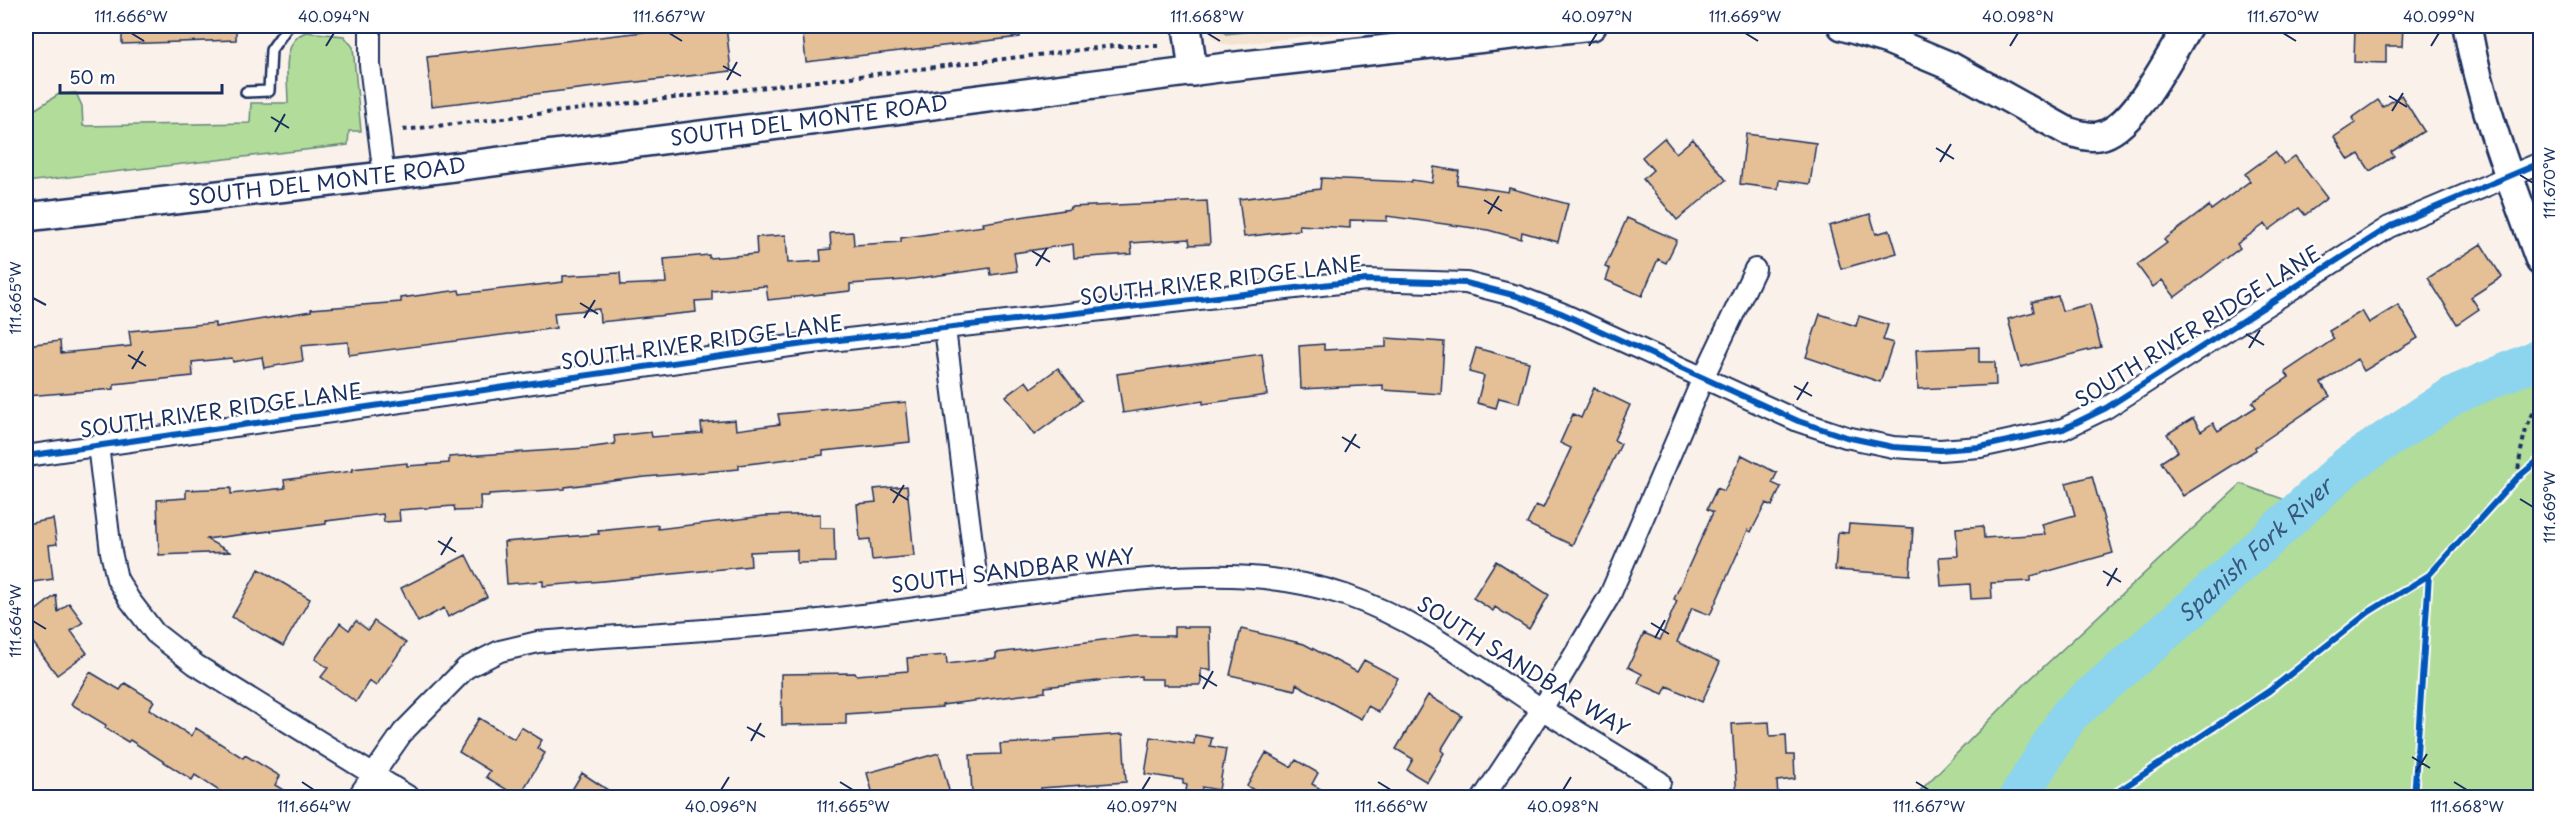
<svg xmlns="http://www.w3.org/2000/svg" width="2566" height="823" font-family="'Playpen Sans',sans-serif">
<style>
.built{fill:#f4e3d1}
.green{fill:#b1dc9a;stroke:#66867c;stroke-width:1.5}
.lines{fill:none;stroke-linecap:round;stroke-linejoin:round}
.river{stroke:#8dd4ee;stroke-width:39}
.building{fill:#e5bf96;stroke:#1b2f5e;stroke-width:1.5}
.lane-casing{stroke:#1b2f5e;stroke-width:14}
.street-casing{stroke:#1b2f5e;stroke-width:24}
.secondary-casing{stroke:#1b2f5e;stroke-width:32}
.path{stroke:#1b2f5e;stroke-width:4;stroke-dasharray:4.5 4.5;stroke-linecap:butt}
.lane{stroke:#fff;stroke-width:9}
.street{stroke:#fff;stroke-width:20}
.secondary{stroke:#fff;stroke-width:27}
.cycleway-casing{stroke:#fff;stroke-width:10}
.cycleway{stroke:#0057b8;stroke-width:6}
.ticks{fill:none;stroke:#1b2f5e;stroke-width:2}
.labels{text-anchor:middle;stroke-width:5;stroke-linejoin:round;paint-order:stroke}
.street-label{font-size:21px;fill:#1b2f5e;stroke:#fff}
.water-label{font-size:22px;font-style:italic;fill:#385882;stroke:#fff}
.neatline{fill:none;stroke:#1b2f5e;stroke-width:2}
.ticks-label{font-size:15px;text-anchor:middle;fill:#1b2f5e}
</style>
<rect width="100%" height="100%" fill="#faf2ea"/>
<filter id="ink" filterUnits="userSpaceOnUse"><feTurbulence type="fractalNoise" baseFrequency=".0167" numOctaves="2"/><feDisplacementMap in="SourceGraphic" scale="12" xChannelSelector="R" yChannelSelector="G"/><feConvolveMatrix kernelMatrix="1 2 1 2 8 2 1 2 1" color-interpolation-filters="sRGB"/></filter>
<g filter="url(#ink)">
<path class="built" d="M1209 26H1396L1231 45 1220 43 1212 37Z"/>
<path class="green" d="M1221 26H1298L1226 34 1222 31Z
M306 32 344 36 353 47 361 131H349L348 145 26 182V115L59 94 76 93 82 106 83 126 250 123 251 103H288C288 80 280 41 306 32Z
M2540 371V797H1914L2027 682 2241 484 2294 503 2328 468Z"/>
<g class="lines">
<path class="river" id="s1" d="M2018 798 2069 715 2206 596 2348 465 2454 395 2540 358"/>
</g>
<path class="building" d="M122 26H236V40L122 44Z
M695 26H726L731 71 432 106 427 57Z
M802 26H1020V37L806 62Z
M2355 26H2403L2402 46H2386V63L2354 62Z
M2401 95 2424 131 2391 152 2394 156 2370 171 2359 154 2349 160 2334 137 2355 123 2352 118 2378 100 2383 107Z
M1746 134 1816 143 1810 184 1779 180 1778 189 1740 184Z
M1664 138 1676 153 1693 139 1726 180 1677 220 1643 179 1653 170 1642 157Z
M2275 152 2284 164 2295 156 2327 198 2305 215 2299 208 2269 230 2265 224 2237 244 2240 248 2175 297 2162 280 2153 287 2137 265 2167 243 2164 240 2209 206 2211 210 2250 181 2245 174Z
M1434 167 1459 171 1457 184 1508 192 1509 188 1568 204 1558 242 1522 232 1521 239 1488 230 1387 216V221L1350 220V228L1299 225 1300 230 1244 237 1239 199 1320 189 1321 178 1411 182 1412 180 1432 183Z
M1207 201 1210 244 1190 245 1189 239 1131 243 1132 254 1074 258 1073 244 1014 253 1017 271 991 275 990 268 905 280 850 284V291L768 300 766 286 712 291V300L695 301 696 312 600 322 599 309 554 313 556 328 349 355 348 342 301 346 303 361 264 368 262 357 233 362 232 358 192 362 193 376 114 384V389L26 396V345L60 341 61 353 131 346 129 331 215 323V327L311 311V309L401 302V298L459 290 460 294 563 282V276L620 273 621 285 666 283 664 259 709 255V258L757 254 756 237 786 235 788 263 821 261 820 250 831 249 830 233 853 232 854 245 901 242V238L984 226 983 223 1070 209V207Z
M1870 214 1876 234 1890 230 1897 253 1841 269 1829 226Z
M1627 218 1677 240 1666 263 1658 259 1642 296 1606 280 1610 269 1605 267Z
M2481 244 2502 277 2471 297 2479 309 2457 324 2428 278Z
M2058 296 2062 311 2090 304 2101 347 2021 367 2008 319 2034 312 2032 302Z
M2398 305 2418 338 2364 371 2357 359 2321 383 2330 396 2255 447 2256 450 2183 496 2161 462 2178 451 2167 434 2193 418 2201 431 2213 423 2218 431 2256 407 2252 402 2289 377 2285 372 2334 339 2329 331 2362 311 2369 323Z
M1820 314 1856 326 1859 316 1888 325 1883 340 1893 343 1880 382 1806 357Z
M1386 338 1444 342 1441 394 1383 390V385L1301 389 1299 346 1324 344V350L1386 347Z
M1979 347V362H1995L1996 385 1918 389 1916 350Z
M1476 348 1529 362 1519 403 1499 398 1496 408 1477 403 1484 376 1469 372Z
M1262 354 1267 395 1203 404V401L1123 413 1117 374Z
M1058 368 1082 400 1034 435 1006 396 1026 381 1031 388Z
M1594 388 1630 405 1614 440 1621 444 1572 545 1527 524 1536 505 1543 508 1571 448 1560 443 1573 414 1581 418Z
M906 402 910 442 823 451V455L739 465V469L645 477 565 487V489L489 494V496H480L481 510 455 511 454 506 399 510 400 521 384 522 383 514 326 521V524L206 539 230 552 159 555 157 500 186 498V490L231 488V494L285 488 284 480 353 471 352 469 407 463V466L449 463V457L586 448 615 444 614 436 651 432 652 437 702 433 701 423 735 420 736 430 780 424 778 414Z
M1742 455 1777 473 1772 483 1781 487 1772 506 1766 503 1751 532 1748 530 1710 615 1692 608 1677 642 1720 662 1702 702 1667 686 1663 694 1638 683 1642 674 1628 667 1644 633 1660 640 1677 601 1674 599 1713 512 1707 509 1717 488 1724 491Z
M2092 476 2113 553 2031 576V581L1991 583 1992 598 1971 599 1970 584 1941 586 1939 557 1958 556 1956 528 1983 526 1984 538 2045 534 2042 524 2075 515 2066 483Z
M907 486 914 556 872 560 870 539 860 540 857 504 876 502 874 489Z
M820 514V528H834L835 562 797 563V550L750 552 751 566 603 581 543 586V581L507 584 504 542 599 534 598 531 658 525V529L764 516Z
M53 519 57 544 49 545 53 579 26 583V524Z
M1849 524 1913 528 1910 575 1835 570 1838 532 1848 533Z
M466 555 487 597 448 617 444 608 418 622 401 588Z
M1496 561 1549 595 1529 629 1495 607 1493 611 1473 598Z
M259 569 310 599 283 646 232 617Z
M56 595 58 612 69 603 83 622 71 631 87 653 57 675 26 633V618Z
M356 621 368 630 374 621 406 643 376 686 369 681 356 702 321 677 328 668 315 659 340 623 349 630Z
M1174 627H1210L1211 671 1201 668V685H1163V679H1141V676L1045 687V692L942 705V707L846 714V724L782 725 781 674 855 673 856 675 908 671 907 658 946 655 947 664 996 658V653L1135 636H1174Z
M1241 629 1304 644 1357 672 1364 660 1398 678 1379 712 1368 706 1361 719 1296 684 1295 690 1230 675Z
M90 672 120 690 125 683 154 701 149 709 191 736 196 728 243 758 245 755 280 776 275 785 296 798H230L195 775 192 780 130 740 128 742 105 728 106 725 71 704Z
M1428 695 1462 716 1441 750 1444 753 1427 782 1407 770 1413 759 1396 749Z
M479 718 514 739 521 727 542 740 537 748 545 753 519 797 486 777 490 771 459 752Z
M1769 722 1770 736 1786 735 1787 755H1794L1795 779 1777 781 1778 798H1737L1732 724Z
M1123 734 1126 782 1041 788V795L1009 796 1008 792 972 794 970 755 1001 754 1000 744 1055 741V739Z
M1195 735 1212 738 1210 746 1226 749 1219 790 1202 787 1201 794 1186 791 1187 785 1183 784V780L1145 774 1151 737 1194 744Z
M939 753 951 798H874L867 773Z
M1266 753 1291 767 1296 760 1318 773 1312 784 1336 798H1267L1247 786Z
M582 773 620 798H567Z"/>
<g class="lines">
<g class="lane-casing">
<path id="lane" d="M246 92 269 91 271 50 288 26"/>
</g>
<g class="street-casing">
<path id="street" d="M370 26V65L384 176
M945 329 979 598
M98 445 111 552 117 579 129 599 155 633 196 665 411 798
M26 456 804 344 1366 280 1466 283 1517 296 1561 313 1798 421 1846 437 1893 447 1940 450 1980 447 2063 429 2106 408 2389 227 2540 163
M357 798 403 732 466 668 500 651 538 642C634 634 732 630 828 619 912 610 996 596 1080 586 1168 576 1259 566 1345 595 1415 619 1473 663 1534 704 1575 731 1618 756 1660 782
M1483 798 1542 709 1610 595 1703 378 1755 269"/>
</g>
<g class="secondary-casing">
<g id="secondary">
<path d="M1187 26 1193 72"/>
<path d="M1842 26 1888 40 1950 66 2067 131C2077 134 2088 138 2099 136 2134 130 2170 54 2188 26"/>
<path d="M2467 26C2481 106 2512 184 2540 261"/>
<path id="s2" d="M26 217 384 176 1227 67 1592 26"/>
</g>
</g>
<path class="path" d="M403 130 1113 46H1158
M2517 478C2521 451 2523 425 2540 403"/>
<use href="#lane" class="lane"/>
<use href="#street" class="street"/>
<use href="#secondary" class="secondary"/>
<g class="cycleway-casing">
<path id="cycleway" d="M26 456 804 344 1366 280 1466 283 1517 296 1561 313 1798 421 1846 437 1893 447 1940 450 1980 447 2063 429 2106 408 2389 227 2540 163
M2108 798 2269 691 2369 612 2429 575 2517 478 2540 459
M2414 798 2429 575"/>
</g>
<use href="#cycleway" class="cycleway"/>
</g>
</g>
<path class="ticks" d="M131 33 144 41M669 33 682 41M1207 33 1220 41M1745 33 1758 41M2283 33 2296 41M326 46 334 33M1589 46 1597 33M2010 46 2018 33M2431 46 2439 33M723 66 741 76M727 80 737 62M2389 96 2407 107M2392 111 2403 93M271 117 289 128M275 132 285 114M1936 148 1954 159M1940 162 1951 144M2520 175 2533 183M1484 200 1502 211M1488 214 1499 196M1032 251 1050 262M1036 266 1047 248M33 298 46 305M580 303 598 314M584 318 595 300M2246 334 2264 345M2249 348 2260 330M128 355 146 366M132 369 143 351M1794 386 1812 396M1797 400 1808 382M1342 437 1360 448M1345 452 1356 434M890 489 908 500M2520 499 2533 507M893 503 904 485M438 541 456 552M441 555 452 537M2103 571 2121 582M2107 586 2117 568M33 621 46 629M1651 623 1669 634M1655 638 1665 620M1199 675 1217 686M1203 689 1213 671M747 727 765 737M751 741 761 723M2412 757 2430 768M2416 772 2427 754M302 782 314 790M840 782 853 790M1378 782 1391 790M1916 782 1929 790M2454 782 2467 790M721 790 729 777M1142 790 1150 777M1563 790 1571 777"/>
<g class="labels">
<g class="street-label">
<text dy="7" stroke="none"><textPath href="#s2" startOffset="789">SOUTH DEL MONTE ROAD</textPath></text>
<text dy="7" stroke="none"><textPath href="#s2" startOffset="303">SOUTH DEL MONTE ROAD</textPath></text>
<text transform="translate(1221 281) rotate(-7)" y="7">SOUTH RIVER RIDGE LANE</text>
<text transform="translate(2198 327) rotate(-32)" y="7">SOUTH RIVER RIDGE LANE</text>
<text transform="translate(702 343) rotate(-8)" y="7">SOUTH RIVER RIDGE LANE</text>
<text transform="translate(221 411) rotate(-8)" y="7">SOUTH RIVER RIDGE LANE</text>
<text transform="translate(1013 571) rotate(-7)" y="7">SOUTH SANDBAR WAY</text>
<text transform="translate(1523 667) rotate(32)" y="7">SOUTH SANDBAR WAY</text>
</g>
<g class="water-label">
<text dy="8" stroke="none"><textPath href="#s1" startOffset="346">Spanish Fork River</textPath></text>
</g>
</g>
<rect width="2566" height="823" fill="none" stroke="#fff" stroke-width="66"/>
<path d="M60 84v9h162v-9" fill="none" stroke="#1b2f5e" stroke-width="3"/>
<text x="69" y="84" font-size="18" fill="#1b2f5e" stroke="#ffffff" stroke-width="4.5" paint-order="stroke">50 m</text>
<rect x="33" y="33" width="2500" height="757" class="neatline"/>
<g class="ticks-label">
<text x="131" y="22">111.666°W</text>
<text x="334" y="22">40.094°N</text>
<text x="669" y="22">111.667°W</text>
<text x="1207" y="22">111.668°W</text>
<text x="1597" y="22">40.097°N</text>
<text x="1745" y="22">111.669°W</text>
<text x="2018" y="22">40.098°N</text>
<text x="2283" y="22">111.670°W</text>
<text x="2439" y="22">40.099°N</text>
<text transform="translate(2550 183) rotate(-90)" y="5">111.670°W</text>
<text transform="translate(16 298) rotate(-90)" y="5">111.665°W</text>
<text transform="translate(2550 507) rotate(-90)" y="5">111.669°W</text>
<text transform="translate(16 621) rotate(-90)" y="5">111.664°W</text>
<text x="314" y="812">111.664°W</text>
<text x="721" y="812">40.096°N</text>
<text x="853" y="812">111.665°W</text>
<text x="1142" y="812">40.097°N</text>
<text x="1391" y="812">111.666°W</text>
<text x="1563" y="812">40.098°N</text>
<text x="1929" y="812">111.667°W</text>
<text x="2467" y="812">111.668°W</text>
</g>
</svg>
